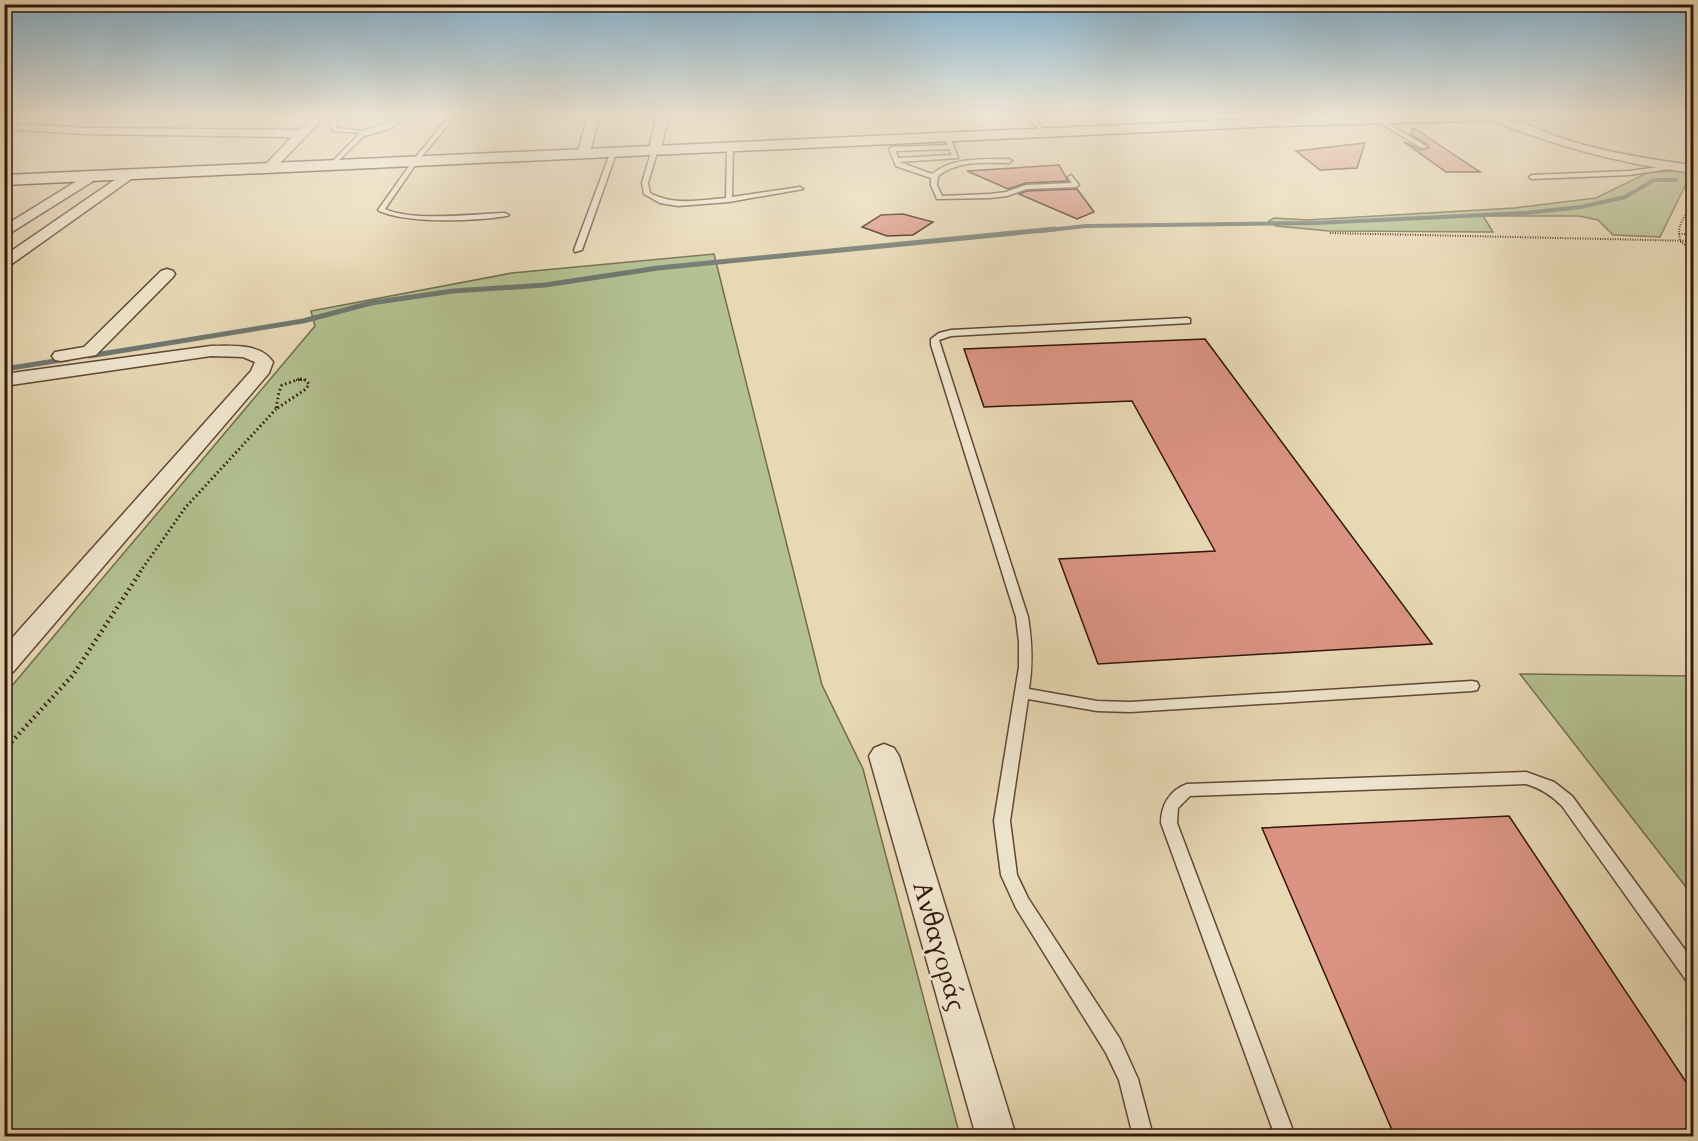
<svg xmlns="http://www.w3.org/2000/svg" width="1698" height="1141" font-family="Cardo,serif">
<style>
.green{fill:#b3c090;stroke:#726b4e;stroke-width:1.5}
.lines{fill:none;stroke-linecap:round;stroke-linejoin:round}
.stream-far1{stroke:#6f7870;stroke-width:4}
.stream{stroke:#6f7870;stroke-width:5}
.building{fill:#db9483;stroke:#32160b;stroke-width:1.5}
.lane-casing{stroke:#604736;stroke-width:3}
.street-casing{stroke:#604736;stroke-width:3}
.secondary-casing{stroke:#32160b;stroke-width:3}
.path-far2{stroke:#32160b;stroke-width:2;stroke-dasharray:1 1.5;stroke-linecap:butt}
.path-far1{stroke:#32160b;stroke-width:3;stroke-dasharray:1.5 3;stroke-linecap:butt}
.path{stroke:#32160b;stroke-width:4.5;stroke-dasharray:1.5 4;stroke-linecap:butt}
.lane{fill:#f0e6cf;fill-rule:evenodd}
.street{fill:#f0e6cf;fill-rule:evenodd}
.secondary{fill:#f0e6cf;fill-rule:evenodd}
.labels{text-anchor:middle;stroke-width:5;stroke-linejoin:round;paint-order:stroke}
.near-street-label{font-size:26px;fill:#32160b;stroke:#f0e6cf}
</style>
<rect width="100%" height="100%" fill="#e8d9b5"/>
<filter id="stains"><feTurbulence type="fractalNoise" baseFrequency=".00333" numOctaves="4"/><feColorMatrix values="0 0 0 0 .2 0 0 0 0 .09 0 0 0 0 .02 0 0 0 .5 -.17"/></filter>
<radialGradient id="worn" r=".72"><stop offset=".6" stop-color="#630" stop-opacity="0"/><stop offset="1" stop-color="#630" stop-opacity=".3"/></radialGradient>
<path class="green" d="M1693 171V185L1685 186 1660 237 1613 235 1598 220 1579 216H1483L1493 232 1329 231 1276 226 1269 221 1274 218 1307 220 1514 208 1596 198 1649 172Z
M714 254 822 685 863 769 960 1136H5V694L315 326 311 311 512 273Z
M1520 674 1693 676V896Z"/>
<g class="lines">
<path class="stream-far1" d="M1040 231 1086 226 1317 223 1525 213 1581 207 1625 197 1654 180H1676"/>
<path class="stream" d="M89 356 303 321 371 303 453 291 545 285 658 268 1055 229
M4 369 68 359"/>
</g>
<path class="building" d="M1414 128 1480 172H1446L1404 142 1421 150 1429 148 1428 145 1410 134Z
M1365 143 1357 168 1320 170 1296 151Z
M1059 165 1068 181 1026 183 1008 189 967 171Z
M1077 189 1094 212 1077 219 1019 194 1027 191Z
M903 214 933 222 913 235 887 236 862 227 881 215Z
M1205 339 1432 644 1098 664 1059 559 1215 551 1132 401 984 407 964 349Z
M1509 816 1694 1094V1137H1395L1262 828Z"/>
<g class="lines">
<g class="lane-casing">
<path id="lane" d="M335 114H341L336 126 338 128 368 132 333 166 330 164 331 163 360 133 334 131 330 126Z
M451 114H457L418 161 385 209C413 222 473 214 505 213L509 215 507 216C475 221 408 224 379 211L378 210 414 159Z
M1027 114H1033L1045 133H1041Z
M1375 118H1379L1427 147 1422 148 1375 120Z
M947 135 950 137 958 158 899 162 932 174C955 156 982 160 1009 159L1012 161 1009 163C984 163 959 160 938 176L937 185 942 196 990 194 1006 192 1026 185 1072 183 1068 177 1071 175 1079 185 1076 187 1027 189 1007 196 990 198 937 199 931 185V178L896 166 889 149 892 147 948 145 944 137ZM949 149 952 155 898 158 896 151Z
M730 144 733 146 732 197 800 187 803 189 729 202 678 206 660 203 644 194 642 183 652 149 655 147 658 149 648 183 650 193C675 206 698 200 726 198L727 146Z
M614 149 617 151 582 250 575 252 574 250 611 151Z
M1674 165 1676 166V168L1629 175 1532 179 1529 177 1532 175 1629 171Z
M1187 318 1190 319V323L951 336 939 340 1028 617C1032 642 1033 664 1029 689L1097 701 1130 702 1472 681 1477 682 1479 686 1477 690 1472 691 1130 712 1097 711 1028 699 1010 821 1017 875 1028 898 1120 1039 1138 1079 1153 1136H1133L1119 1080 1106 1053 1016 908 1001 875 994 821 1019 667V642L1016 617 931 345V339L939 333 951 330Z
M1526 772 1554 782 1572 796 1694 962V986L1688 983 1562 806C1551 795 1540 788 1526 784L1190 796 1178 808 1177 823 1295 1136H1275L1161 823C1161 805 1170 790 1187 784Z"/>
</g>
<g class="street-casing">
<path id="street" d="M316 114H328L273 170 269 171 263 167 292 137 85 134 4 129V123L85 128 299 130Z
M394 114H407L392 128 365 136 359 132 384 124Z
M588 114H600L590 152 584 156 578 152Z
M657 114H669L661 149 655 153 649 149Z
M1486 114C1506 114 1547 134 1570 141 1610 153 1652 160 1694 165V173C1621 164 1553 146 1486 118Z
M129 170 135 174 134 177 9 266 4 267V256Z
M93 171 99 175 98 178 4 237V226Z
M167 269 173 271 175 274 173 277 96 355 61 361 55 360 52 356 55 352 84 347 161 271Z
M211 346C232 346 260 343 273 362L269 373 13 672 4 675V647L251 371 255 362 243 357 211 356 4 386V374Z
M884 744 894 748 899 756 1016 1136H976L869 756 874 748Z"/>
</g>
<g class="secondary-casing">
<path id="secondary" d="M1365 114H1556L1548 119 1279 126 4 185V175Z"/>
</g>
<path class="path-far2" d="M1694 206C1684 215 1675 228 1681 242L1694 251
M1330 233 1694 241
M1679 234H1694
M296 380H305"/>
<path class="path-far1" d="M300 379 306 380 309 384 306 389 276 409 279 392 282 385Z
M140 572 185 508 276 409"/>
<path class="path" d="M4 750 73 675 141 571"/>
<use href="#lane" class="lane"/>
<use href="#street" class="street"/>
<use href="#secondary" class="secondary"/>
</g>
<linearGradient id="sky" x2="0" y2="1"><stop stop-color="#88b6d3"/><stop offset="0.42" stop-color="#f5eede"/><stop offset="1" stop-color="#f5eede" stop-opacity="0"/></linearGradient>
<rect width="1698" height="274" fill="url(#sky)"/>
<g class="labels">
<g class="near-street-label">
<text transform="translate(940 946) rotate(74)" y="9">Ανθαγοράς</text>
</g>
</g>
<rect width="1698" height="1141" fill="none" stroke="#e8d9b5" stroke-width="24"/>
<rect x="6" y="6" width="1686" height="1129" fill="none" stroke="#32160b" stroke-width="3"/>
<rect x="12" y="12" width="1674" height="1117" fill="none" stroke="#32160b" stroke-width="1.5"/>
<rect width="100%" height="100%" filter="url(#stains)"/>
<rect width="100%" height="100%" fill="url(#worn)"/>
</svg>
